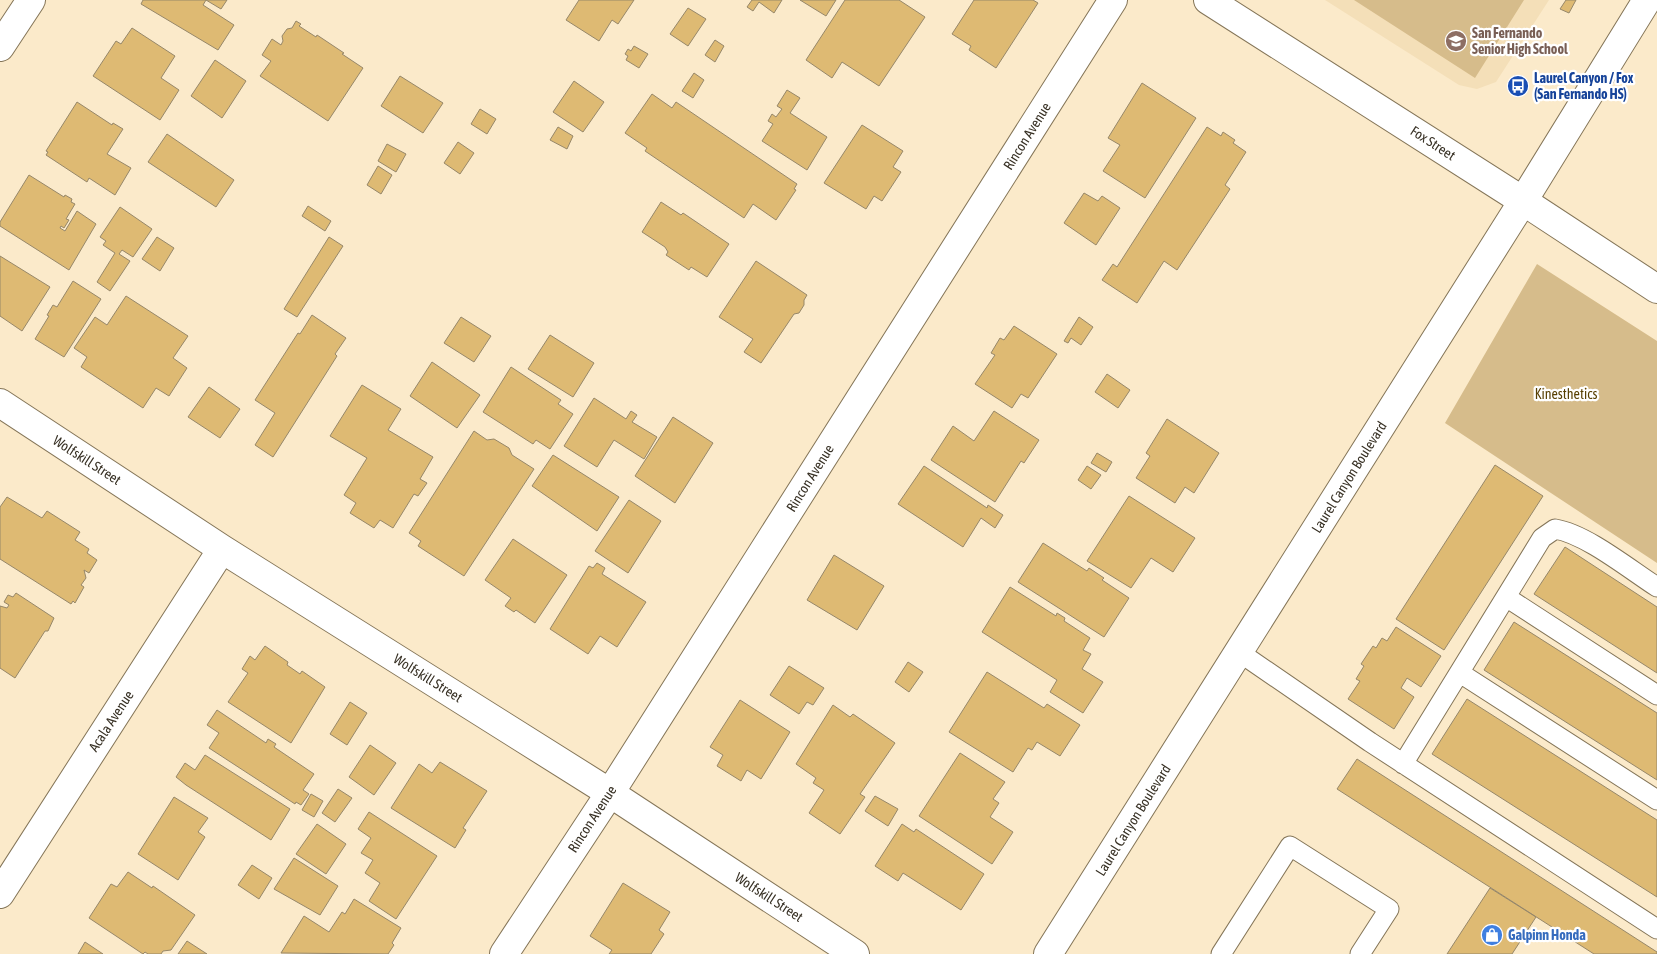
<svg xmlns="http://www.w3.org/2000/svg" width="1657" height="954" font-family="'Asap Condensed',sans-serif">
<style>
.built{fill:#f4dfb8}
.green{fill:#d6bc8b}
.building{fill:#deba73;stroke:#968769}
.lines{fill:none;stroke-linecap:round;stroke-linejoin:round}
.service-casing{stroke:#847558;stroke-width:21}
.minor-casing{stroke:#847558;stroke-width:30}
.secondary-casing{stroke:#847558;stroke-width:30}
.primary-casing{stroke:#847558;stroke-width:30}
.service{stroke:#fff;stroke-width:19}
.minor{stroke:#fff;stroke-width:28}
.secondary{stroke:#fff;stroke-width:28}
.primary{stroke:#fff;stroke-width:28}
.labels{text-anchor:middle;stroke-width:4.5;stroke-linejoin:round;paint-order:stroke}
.education-label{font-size:14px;font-weight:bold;fill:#785e54;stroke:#fff;text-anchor:start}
.transit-label{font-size:14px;font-weight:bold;fill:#164399;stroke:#fff;text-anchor:start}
.street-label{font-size:14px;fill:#383125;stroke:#fff}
.park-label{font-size:14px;fill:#573f02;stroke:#fff}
.shop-label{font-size:14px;font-weight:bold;fill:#366cbe;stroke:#fff;text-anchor:start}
</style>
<rect width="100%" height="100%" fill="#fbeaca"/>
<path class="built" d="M1325 0H1549L1496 82 1477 89 1459 85Z"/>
<path class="green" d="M1354 0H1524L1475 78Z
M1537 264 1657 341V563L1445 423Z"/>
<path class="building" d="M143 0H206L203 5 234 25 218 50 141 4Z
M206 0H227L221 9Z
M579 0H634L618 24 612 20 599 41 566 20Z
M752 0H782L774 13 759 2 753 11 747 7Z
M800 0H836L826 16Z
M845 0H899L925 17 879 86 842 62 832 78 806 60Z
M974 0H1033L1038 3 996 68 969 50 971 46 952 34Z
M1566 0H1576L1569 13 1560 9Z
M688 8 706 19 688 46 670 34Z
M296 21 301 24 299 26 316 37 317 35 344 53 342 54 363 68 328 121 260 76 271 61 262 55 272 39 281 45 283 41 282 36 287 29 292 28Z
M132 28 175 56 161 78 179 90 160 120 93 76 116 41 121 44Z
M715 40 724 46 715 62 705 55Z
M634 46 648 54 639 68 626 60 628 56 625 54 628 49 631 51Z
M215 60 246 81 222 118 191 96Z
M694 73 704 80 693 98 682 91Z
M400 76 443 103 423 133 381 106Z
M574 81 604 102 583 132 553 112Z
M1142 83 1196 118 1145 198 1103 171 1120 145 1108 138Z
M787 90 800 98 790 113 827 137 807 170 762 141 773 124 768 121 772 114 776 117 782 109 777 106Z
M652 94 672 108 676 102 797 184 794 189 796 190 776 220 753 204 744 218 645 151 647 148 625 133Z
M77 102 112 125 113 123 123 129 107 154 131 168 115 195 89 178 87 182 46 155 48 152 46 151Z
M480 109 496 119 487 134 471 124Z
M862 125 903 151 893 167 901 172 882 201 874 196 866 209 824 183Z
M558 127 573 136 567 149 550 140Z
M1207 127 1221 136 1223 132 1235 140 1233 143 1246 152 1225 185 1230 189 1177 270 1164 261 1137 303 1102 280 1113 264 1117 267Z
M167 134 234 180 216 207 148 162Z
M458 142 474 153 460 174 444 163Z
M387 144 406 154 396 172 378 161Z
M378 166 392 175 381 194 367 185Z
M29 175 64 197 65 195 72 199 71 202 75 204 66 219 69 220 64 228 61 226 60 228 65 231 77 211 96 224 69 270 0 226V222Z
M1084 193 1098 201 1102 196 1120 208 1096 245 1064 223Z
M661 202 681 215 683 213 729 244 707 277 691 267 689 270 666 255 668 252 665 247 642 232Z
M308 206 331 221 325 231 302 216Z
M120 207 152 229 133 257 122 250 119 254 130 261 110 291 97 282 115 253 103 245 106 241 100 237Z
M157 237 174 248 160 271 142 259Z
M329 237 343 246 297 317 284 309Z
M0 256 50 287 22 331 0 316Z
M756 261 807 295 804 300V305L799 313 794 314 761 363 744 352 753 339 719 317Z
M73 281 101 299 64 357 35 339 49 316 47 315 53 305 57 307Z
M126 296 188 336 173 358 187 368 169 396 156 388 143 408 81 367 87 357 74 348 95 317 107 325Z
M312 315 346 338 335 354 337 356 273 457 255 445 275 413 255 400 298 333 300 334Z
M461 317 491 336 474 362 444 343Z
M1079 317 1093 327 1081 345 1071 338 1068 343 1064 341Z
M1014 326 1057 354 1028 398 1021 394 1012 408 975 384 995 355 991 353 1000 338 1004 340Z
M550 335 594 363 573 397 528 369Z
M432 362 480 395 457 428 410 396Z
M511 367 561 400 558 404 573 414 550 449 536 440 533 444 483 412Z
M1107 374 1130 390 1118 408 1095 392Z
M362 385 401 409 388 430 433 457 420 479 427 483 418 496 414 494 393 528 380 520 374 528 350 513 356 503 344 495 367 458 330 436Z
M209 387 240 409 220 438 188 417Z
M594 398 626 419 631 411 637 415 632 422 657 437 644 459 614 440 597 467 564 446Z
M994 411 1039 440 1024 463 1021 461 995 502 931 460 953 426 974 441Z
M673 417 713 443 675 503 635 476Z
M1167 419 1219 453 1194 493 1185 487 1175 503 1136 478 1150 456 1146 453Z
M474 431 487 440 494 439 509 448 512 455 534 469 464 576 418 546 421 541 409 533Z
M1097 453 1112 462 1106 472 1091 463Z
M553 455 619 497 597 531 532 486Z
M1495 465 1543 496 1444 650 1396 619Z
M924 466 987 508 988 505 1003 515 995 528 981 518 963 547 898 504Z
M1087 466 1101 475 1091 489 1078 480Z
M1129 496 1195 538 1173 572 1151 558 1131 588 1087 561Z
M7 497 42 518 47 511 80 532 75 540 89 549 87 553 97 560 89 573 84 570 86 578 81 585 84 587 75 603 73 601 71 604 0 559V507Z
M629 500 661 521 628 573 595 551Z
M513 539 567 575 535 623 516 610 514 612 505 606 511 598 485 580Z
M1043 543 1087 571 1089 568 1104 578 1102 580 1129 598 1104 637 1018 582Z
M1565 547 1657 607V673L1534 594Z
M834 555 884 586 857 630 807 600Z
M597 563 605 568 602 574 646 602 617 647 600 636 588 654 550 629 589 566 593 568Z
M1010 587 1056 616 1057 613 1065 618 1064 621 1090 638 1083 650 1091 654 1082 669 1103 682 1083 713 1050 692 1057 680 982 632Z
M16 593 54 618 48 631H45L15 678 0 668V606L7 608 9 605 4 602 8 595 13 597Z
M1514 622 1657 713V780L1484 670Z
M1396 627 1441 656 1421 687 1407 678 1401 688 1414 697 1394 729 1348 699 1360 681 1356 679 1364 666 1361 664 1373 646 1376 648 1382 638 1387 641Z
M265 646 288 662 287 665 300 674 302 671 325 687 291 743 228 702 248 673 242 669 250 656 255 660Z
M908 662 923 672 909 692 895 682Z
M789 666 824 688 813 705 807 702 799 714 770 695Z
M987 672 1044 708 1047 704 1080 725 1060 756 1037 742 1032 750 1028 748 1013 772 949 732Z
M1467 699 1657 820V897L1432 754Z
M740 700 790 732 761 779 747 770 741 781 717 766 723 755 710 747Z
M350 702 367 713 347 745 330 734Z
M833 705 850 717 853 714 895 743 860 794 865 797 840 834 809 813 824 790 813 783 816 778 796 764Z
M217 710 266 743 268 739 276 744 274 747 314 774 303 790 309 794 301 805 296 802 295 804 209 748 219 733 207 725Z
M370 745 396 763 374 795 349 777Z
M960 753 1005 782 993 799 999 803 990 817 1013 832 992 864 919 816Z
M205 755 290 809 271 840 186 785 176 777 185 763 195 770Z
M1357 759 1657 952V954H1594L1337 789Z
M440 762 487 791 463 828 466 830 455 848 391 808 419 764 432 773Z
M338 789 352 798 335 822 322 813Z
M311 794 323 801 314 817 302 810Z
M875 796 898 809 888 826 865 811Z
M174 797 208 818 198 832 205 837 178 880 138 854Z
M369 812 437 856 396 919 369 901 380 883 365 873 373 860 361 853 371 838 358 829Z
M317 824 346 844 326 874 296 854Z
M902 824 914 832 916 829 984 874 961 910 903 873 898 881 875 866Z
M294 858 338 886 320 915 274 889Z
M252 865 272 878 259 899 238 885Z
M128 872 152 888 153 886 195 915 171 950 163 951 161 954H148L145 952 143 954 89 918 111 884 117 887Z
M623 883 670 912 659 930 664 934 651 954H609L612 950 590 936Z
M1490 888 1536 917 1512 954H1447Z
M354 899 401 928 392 943 394 945 388 954 281 953 304 916 329 932 342 912 345 914Z
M187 941 207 954H178Z
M85 942 103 954H78Z"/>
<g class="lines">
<g class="service-casing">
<path id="service" d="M1506 597 1657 695
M1239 652 1370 742 1657 929
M1460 673 1657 800
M1403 764 1542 538 1555 529C1586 534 1629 569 1657 587
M1221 954 1290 846 1389 909 1360 954"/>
</g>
<g class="minor-casing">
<path id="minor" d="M0 47 31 0
M0 403 222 549 610 793 855 954
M0 894 222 549
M504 954 610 793 1113 0"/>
</g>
<g class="secondary-casing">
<path id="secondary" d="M1208 0 1523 201 1657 289"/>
</g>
<g class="primary-casing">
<path id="primary" d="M1048 954 1523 201 1647 0"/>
</g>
<use href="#service" class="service"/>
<use href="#minor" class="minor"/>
<use href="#secondary" class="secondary"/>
<use href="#primary" class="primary"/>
</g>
<defs>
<g id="school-disc" transform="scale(1.125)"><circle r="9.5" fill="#8d6e63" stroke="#fff"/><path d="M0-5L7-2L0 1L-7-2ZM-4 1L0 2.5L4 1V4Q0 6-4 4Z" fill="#fff"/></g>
<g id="bus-disc" transform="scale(1.125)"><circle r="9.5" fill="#1a4fb4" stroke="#fff"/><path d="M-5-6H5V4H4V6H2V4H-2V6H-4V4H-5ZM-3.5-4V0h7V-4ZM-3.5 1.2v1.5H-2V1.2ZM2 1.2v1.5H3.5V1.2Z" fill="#fff"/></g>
<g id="shop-disc" transform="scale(1.125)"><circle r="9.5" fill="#3f7fe0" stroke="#fff"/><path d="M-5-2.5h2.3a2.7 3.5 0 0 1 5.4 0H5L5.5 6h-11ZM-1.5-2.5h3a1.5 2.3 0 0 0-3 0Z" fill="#fff"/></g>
</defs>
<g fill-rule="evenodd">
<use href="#school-disc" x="1456" y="41"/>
<use href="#bus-disc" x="1518" y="86"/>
<use href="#shop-disc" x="1492" y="935"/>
</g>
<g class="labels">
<g class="education-label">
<text x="1472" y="38">San Fernando<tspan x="1472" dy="16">Senior High School</tspan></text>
</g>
<g class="transit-label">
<text x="1534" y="83">Laurel Canyon / Fox<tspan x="1534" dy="16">(San Fernando HS)</tspan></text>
</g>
<g class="street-label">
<text transform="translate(1027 136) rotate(-58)" y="5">Rincon Avenue</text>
<text transform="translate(1433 143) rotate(33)" y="5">Fox Street</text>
<text transform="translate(87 460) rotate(33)" y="5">Wolfskill Street</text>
<text transform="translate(1349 477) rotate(-58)" y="5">Laurel Canyon Boulevard</text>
<text transform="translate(810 478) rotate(-58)" y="5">Rincon Avenue</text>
<text transform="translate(428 678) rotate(32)" y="5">Wolfskill Street</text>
<text transform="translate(111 721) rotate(-57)" y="5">Acala Avenue</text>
<text transform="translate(592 819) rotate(-57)" y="5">Rincon Avenue</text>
<text transform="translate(1133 820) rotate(-58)" y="5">Laurel Canyon Boulevard</text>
<text transform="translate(769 897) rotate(33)" y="5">Wolfskill Street</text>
</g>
<g class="park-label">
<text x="1566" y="399">Kinesthetics</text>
</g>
<g class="shop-label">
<text x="1508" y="940">Galpinn Honda</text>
</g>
</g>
</svg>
